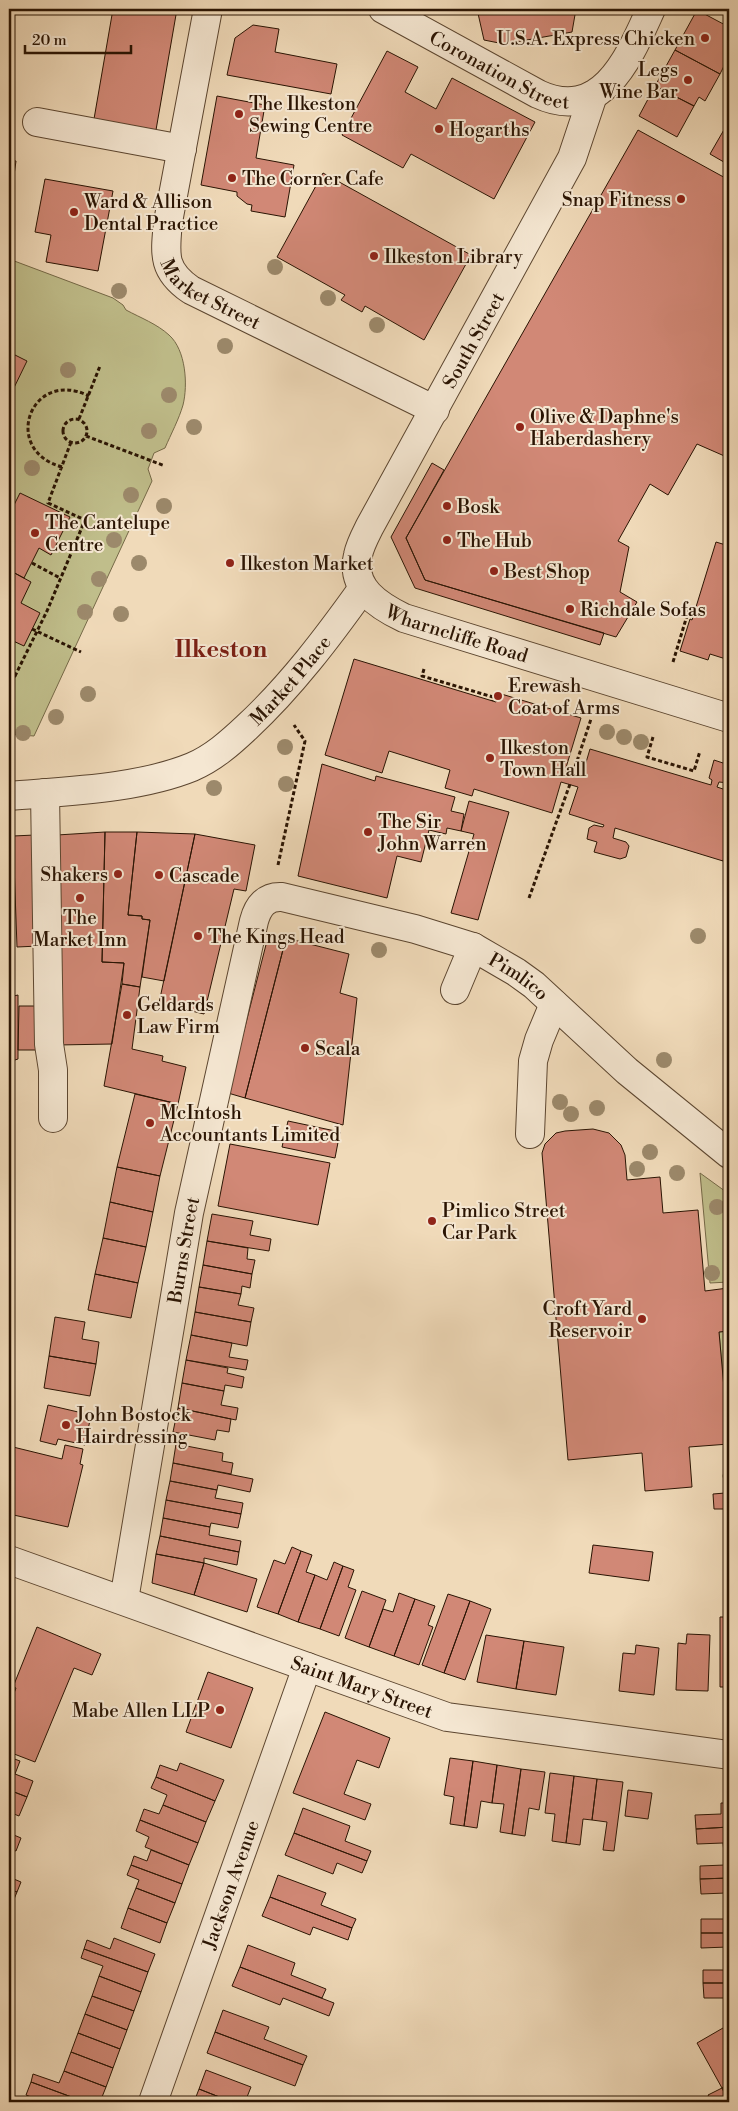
<svg xmlns="http://www.w3.org/2000/svg" width="738" height="2111" font-family="'Libre Bodoni',serif">
<style>
.green{fill:#c0be8b;stroke:#756947}
.building{fill:#d18876;stroke:#2a1403}
.lines{fill:none;stroke-linecap:round;stroke-linejoin:round}
.minor-casing{stroke:#5c4630;stroke-width:30}
.path{stroke:#2a1403;stroke-width:3;stroke-dasharray:4 2.5;stroke-linecap:butt}
.minor{stroke:#f5e7d2;stroke-width:28}
.tree{fill:#9c896b}
.poi-dot{fill:#8f2418;stroke:#f5e7d2;stroke-width:2}
.labels{text-anchor:middle;stroke-width:4;stroke-linejoin:round;paint-order:stroke}
.poi-label{font-size:19px;fill:#2a1403;stroke:#f5e7d2;text-anchor:start}
.street-label{font-size:19px;fill:#2a1403;stroke:#f5e7d2}
.district-label{font-size:24px;font-weight:bold;fill:#7a1f14;stroke:#f5e7d2}
</style>
<rect width="100%" height="100%" fill="#f0dab9"/>
<filter id="stains"><feTurbulence type="fractalNoise" baseFrequency=".004" numOctaves="4"/><feColorMatrix values="0 0 0 0 .2 0 0 0 0 .09 0 0 0 0 .02 0 0 0 .5 -.17"/></filter>
<radialGradient id="worn" r=".72"><stop offset=".6" stop-color="#630" stop-opacity="0"/><stop offset="1" stop-color="#630" stop-opacity=".3"/></radialGradient>
<path class="green" d="M9 259 113 298 123 305 126 310C141 318 157 324 169 335 186 350 188 385 183 405 179 419 171 434 165 448L154 453 148 469 152 481 34 736 9 734Z
M700 1173 729 1194V1282L710 1283Z
M729 1331V1506L723 1476 729 1444 719 1332Z"/>
<path class="building" d="M113 9H177L156 130 94 119Z
M477 9H576L572 32 504 44 484 40Z
M697 10 729 27V56L720 74 675 50Z
M253 25 279 29 275 52 337 64 331 94 227 75 235 38Z
M675 50 720 74 705 101 699 97 694 106 655 86Z
M387 51 418 67 405 92 436 109 452 78 535 122 494 199 411 154 403 168 342 135Z
M655 86 694 106 677 137 639 116Z
M217 96 265 105 256 158 294 165 285 217 251 211 252 205 247 204 237 196V192L201 185Z
M729 121V165L710 154Z
M638 130 729 180V458L697 444 668 495 650 484 618 541 629 547 620 592 637 602 616 637 425 580 406 538Z
M9 160 16 161 9 211Z
M323 173 471 255 424 340 365 306 362 312 341 300 345 295 277 257Z
M45 179 113 191 98 271 46 262 51 235 35 232Z
M9 352 27 361 9 398Z
M432 463 444 470 406 538 425 580 604 633 600 645 415 588 391 537Z
M20 493 70 517 51 555 39 548 24 578 9 570V505L13 507Z
M716 542 729 546V660L710 654 708 660 680 651 690 619 692 620Z
M9 570 31 582 21 603 40 613 24 646 9 639Z
M354 659 496 702 498 693 581 718 565 771 582 776 590 749 711 785 712 780 709 778 714 760 729 765V783L719 782 717 787 729 791V839L723 861 615 828 613 838 626 842 629 846 626 857 620 859 594 852 597 842 587 839 589 828 594 825 603 827 604 825 569 814 578 787 561 782 552 813 474 789 472 796 445 788 450 770 389 751 382 773 325 755Z
M322 764 375 781 376 776 455 797 451 811 464 814 461 831 447 828 446 834 429 830 421 862 397 856 387 898 298 876Z
M469 801 509 812 478 920 451 913 474 834 461 831Z
M105 832H137L128 915 142 916V919L150 920 140 987 122 984 124 963 102 962Z
M105 832 102 962 124 963 112 1044 58 1045 57 835Z
M137 832 195 834 164 981 142 977 150 920 142 919V916L128 915Z
M195 834 255 845 246 891 234 889 204 1014 159 1003Z
M35 835 39 946 17 947 13 836Z
M13 836 15 910H9V837Z
M269 933 286 938 245 1098 228 1093Z
M286 938 349 954 340 993 357 998 343 1125 245 1098Z
M122 984 140 987 132 1049 163 1056 162 1061 186 1067 178 1104 104 1086Z
M18 995V1059L9 1062V997Z
M19 1006H40V1050H18Z
M135 1094 178 1104 160 1176 117 1167Z
M288 1121 340 1132 335 1158 282 1147Z
M593 1129 609 1133 621 1145 625 1155 627 1180 660 1177 663 1213 698 1210 705 1291 728 1288 729 1331 719 1332 729 1444 689 1447 692 1487 645 1491 642 1453 568 1460 542 1153 545 1144 556 1133 565 1131Z
M230 1144 330 1163 318 1225 218 1206Z
M117 1167 160 1176 153 1212 110 1202Z
M110 1202 153 1212 146 1247 103 1238Z
M212 1214 253 1221 250 1235 271 1239 269 1251 207 1241Z
M103 1238 146 1247 138 1283 95 1274Z
M207 1241 248 1248 247 1259 255 1260 252 1274 203 1265Z
M203 1265 252 1274 250 1288 242 1286 241 1294 199 1287Z
M95 1274 138 1283 131 1318 88 1310Z
M199 1287 241 1294 238 1305 254 1308 251 1322 195 1312Z
M195 1312 251 1322 247 1346 191 1335Z
M55 1317 85 1322 82 1339 99 1342 96 1364 49 1356Z
M191 1335 232 1343 229 1357 248 1360 246 1370 186 1360Z
M49 1356 96 1364 90 1396 44 1388Z
M186 1360 228 1368 227 1373 244 1377 242 1388 225 1385 224 1391 182 1383Z
M182 1383 224 1391 221 1405 238 1408 236 1420 178 1408Z
M48 1405 91 1415 85 1445 58 1439 56 1445 40 1441Z
M178 1408 231 1419 229 1432 217 1430 215 1440 173 1432Z
M176 1444 223 1453 222 1461 233 1463 231 1474 173 1463Z
M65 1445 83 1449 80 1464 83 1465 68 1527 9 1514V1446L62 1459Z
M173 1463 253 1479 250 1492 218 1485 217 1490 170 1481Z
M170 1481 217 1490 215 1498 243 1503 241 1514 166 1500Z
M725 1493 727 1509H714L713 1494Z
M166 1500 241 1514 238 1528 211 1523 210 1527 163 1518Z
M163 1518 210 1527 209 1535 241 1541 239 1552 160 1536Z
M160 1536 239 1552 237 1565 204 1558V1563L156 1554Z
M593 1545 653 1552 649 1581 589 1573Z
M292 1547 301 1551 278 1614 257 1607 274 1560 285 1564Z
M301 1551 312 1555 306 1572 315 1575 298 1622 278 1614Z
M156 1554 204 1563 194 1595 152 1583Z
M334 1562 343 1566 320 1629 298 1622 315 1575 327 1580Z
M204 1563 257 1579 247 1612 194 1595Z
M343 1566 354 1570 348 1587 356 1590 339 1636 320 1629Z
M362 1591 386 1600 369 1647 345 1638Z
M399 1593 415 1599 394 1656 369 1647 383 1609 393 1612Z
M448 1594 470 1601 444 1673 422 1665Z
M415 1599 435 1606 428 1625 433 1627 419 1665 394 1656Z
M470 1601 491 1609 465 1680 444 1673Z
M720 1617H729V1687H720Z
M37 1627 101 1654 92 1675 74 1668 35 1762 9 1752V1706L16 1688 13 1687Z
M687 1634 710 1635 708 1691 676 1690 678 1643 686 1644Z
M486 1635 524 1641 516 1689 477 1682Z
M524 1641 564 1647 556 1695 516 1689Z
M636 1645 659 1648 654 1695 619 1691 623 1653 635 1654Z
M208 1672 253 1688 231 1748 186 1732Z
M325 1712 390 1738 379 1768 357 1760 344 1794 371 1804 365 1820 293 1793Z
M9 1757 20 1761 15 1774 33 1781 27 1797 9 1790Z
M450 1758 473 1761 464 1826 450 1824 454 1797 444 1795Z
M473 1761 497 1765 492 1803 481 1801 477 1828 464 1826Z
M180 1763 224 1780 215 1801 156 1777 160 1765 177 1771Z
M497 1765 521 1769 512 1834 500 1832 504 1804 492 1803Z
M521 1769 545 1772 539 1810 529 1808 525 1836 512 1834Z
M550 1773 574 1776 566 1843 552 1841 555 1814 545 1813Z
M574 1776 597 1779 592 1820 583 1819 580 1845 566 1843Z
M156 1777 215 1801 206 1822 163 1805 167 1795 151 1788Z
M597 1779 623 1782 614 1851 603 1850 607 1822 592 1820Z
M9 1790 27 1797 19 1816 9 1812Z
M628 1790 652 1793 648 1819 625 1816Z
M721 1803H729V1827L696 1829 695 1815 721 1814Z
M163 1805 206 1822 198 1843 140 1820 144 1809 159 1814Z
M303 1808 350 1826 345 1841 371 1851 367 1861 294 1833Z
M140 1820 198 1843 189 1865 145 1847 149 1837 136 1831Z
M729 1827V1853H724L723 1843 697 1844 696 1829Z
M9 1833 21 1838 16 1851 9 1849Z
M294 1833 367 1861 362 1873 337 1863 333 1874 285 1855Z
M151 1850 189 1865 182 1884 131 1865 134 1856 147 1861Z
M724 1853H729V1878L700 1879V1866L725 1865Z
M131 1865 182 1884 175 1903 136 1888 139 1880 127 1875Z
M278 1875 326 1893 321 1905 356 1919 352 1928 270 1897Z
M9 1877 21 1882 17 1892 9 1889Z
M729 1878V1903H727L726 1893 701 1894 700 1879Z
M136 1888 175 1903 167 1923 128 1908Z
M9 1889 17 1892 12 1904 9 1902Z
M270 1897 352 1928 348 1940 313 1927 310 1935 262 1916Z
M128 1908 167 1923 160 1943 121 1928Z
M727 1908H729V1933H701V1919H727Z
M701 1933H729V1958L728 1947 701 1948Z
M114 1938 155 1954 148 1972 84 1949 87 1940 110 1949Z
M248 1945 295 1963 291 1975 326 1989 322 1998 240 1967Z
M84 1949 148 1972 141 1992 99 1976 103 1966 81 1958Z
M728 1958 729 1983H703V1970H728Z
M240 1967 334 2003 329 2016 283 1998 280 2005 232 1986Z
M99 1976 141 1992 134 2011 92 1996Z
M703 1983H729V2008V1998H704Z
M92 1996 134 2011 127 2030 85 2014Z
M223 2010 269 2027 264 2039 307 2056 303 2065 215 2032Z
M85 2014 127 2030 120 2049 78 2033Z
M723 2028 729 2040V2084L722 2088 697 2043Z
M215 2032 303 2065 295 2086 207 2053Z
M78 2033 120 2049 113 2068 71 2052Z
M71 2052 113 2068 106 2087 64 2071Z
M206 2070 251 2087 245 2102H232L199 2089Z
M64 2071 106 2087 100 2102H85L31 2082 33 2074 59 2083Z
M31 2082 85 2102H44L26 2095Z
M729 2084V2101L722 2088Z
M722 2088 729 2102H712L708 2095Z
M199 2089 232 2102H194Z"/>
<g class="lines">
<g class="minor-casing">
<g id="minor">
<path id="s1" d="M208 9 168 222C165 254 162 270 191 290L435 410"/>
<path id="s2" d="M383 9 538 94C603 124 630 55 651 9"/>
<path id="s3" d="M593 95 572 158 370 526C365 536 360 545 358 555 350 588 379 606 404 618L729 718"/>
<path d="M37 122 182 149"/>
<path d="M45 793 49 1044 53 1070V1118"/>
<path id="s4" d="M9 796C66 791 138 789 192 767 213 758 230 743 247 727 291 686 328 637 363 588"/>
<path d="M455 990 473 947"/>
<path d="M530 1134 533 1061 539 1040 554 1004"/>
<path id="s5" d="M9 1560 447 1717 729 1755"/>
<path id="s6" d="M124 1600 189 1213 254 921C258 906 266 896 282 897L415 929 473 947 516 972 534 985 627 1071 729 1154"/>
<path id="s7" d="M153 2102 307 1667"/>
</g>
</g>
<path class="path" d="M79 419 100 366
M63 431a12 12 0 1 1 24 0a12 12 0 1 1-24 0Z
M86 436 165 466
M62 467C0 450 31 367 89 396
M32 563 60 578
M32 629 81 652
M673 662 689 609 695 611
M424 669 422 676 493 697 492 701
M9 673 15 676 47 611 85 520 48 503 71 442
M653 737 647 757 694 771 700 751
M573 773 591 719
M278 865 305 741 294 725
M529 898 570 784"/>
<use href="#minor" class="minor"/>
</g>
<g class="tree">
<circle cx="275" cy="267" r="8"/>
<circle cx="119" cy="291" r="8"/>
<circle cx="328" cy="298" r="8"/>
<circle cx="377" cy="325" r="8"/>
<circle cx="225" cy="346" r="8"/>
<circle cx="68" cy="370" r="8"/>
<circle cx="169" cy="395" r="8"/>
<circle cx="194" cy="427" r="8"/>
<circle cx="149" cy="431" r="8"/>
<circle cx="32" cy="468" r="8"/>
<circle cx="131" cy="495" r="8"/>
<circle cx="164" cy="506" r="8"/>
<circle cx="114" cy="540" r="8"/>
<circle cx="139" cy="563" r="8"/>
<circle cx="99" cy="579" r="8"/>
<circle cx="85" cy="612" r="8"/>
<circle cx="121" cy="614" r="8"/>
<circle cx="88" cy="694" r="8"/>
<circle cx="56" cy="717" r="8"/>
<circle cx="607" cy="732" r="8"/>
<circle cx="23" cy="733" r="8"/>
<circle cx="624" cy="737" r="8"/>
<circle cx="641" cy="742" r="8"/>
<circle cx="285" cy="747" r="8"/>
<circle cx="286" cy="784" r="8"/>
<circle cx="214" cy="788" r="8"/>
<circle cx="698" cy="936" r="8"/>
<circle cx="379" cy="950" r="8"/>
<circle cx="664" cy="1060" r="8"/>
<circle cx="560" cy="1102" r="8"/>
<circle cx="597" cy="1108" r="8"/>
<circle cx="571" cy="1114" r="8"/>
<circle cx="650" cy="1152" r="8"/>
<circle cx="637" cy="1169" r="8"/>
<circle cx="677" cy="1173" r="8"/>
<circle cx="717" cy="1207" r="8"/>
<circle cx="712" cy="1273" r="8"/>
</g>
<g class="poi-dot">
<circle cx="705" cy="38" r="5"/>
<circle cx="688" cy="80" r="5"/>
<circle cx="239" cy="114" r="5"/>
<circle cx="439" cy="129" r="5"/>
<circle cx="232" cy="178" r="5"/>
<circle cx="681" cy="199" r="5"/>
<circle cx="74" cy="212" r="5"/>
<circle cx="374" cy="256" r="5"/>
<circle cx="520" cy="427" r="5"/>
<circle cx="447" cy="506" r="5"/>
<circle cx="35" cy="533" r="5"/>
<circle cx="447" cy="540" r="5"/>
<circle cx="230" cy="563" r="5"/>
<circle cx="494" cy="571" r="5"/>
<circle cx="570" cy="609" r="5"/>
<circle cx="498" cy="696" r="5"/>
<circle cx="490" cy="758" r="5"/>
<circle cx="368" cy="832" r="5"/>
<circle cx="118" cy="874" r="5"/>
<circle cx="159" cy="875" r="5"/>
<circle cx="80" cy="898" r="5"/>
<circle cx="198" cy="936" r="5"/>
<circle cx="127" cy="1015" r="5"/>
<circle cx="305" cy="1048" r="5"/>
<circle cx="150" cy="1123" r="5"/>
<circle cx="432" cy="1221" r="5"/>
<circle cx="642" cy="1319" r="5"/>
<circle cx="66" cy="1425" r="5"/>
<circle cx="220" cy="1710" r="5"/>
</g>
<g class="labels">
<g class="poi-label">
<text x="695" y="45" text-anchor="end">U.S.A. Express Chicken</text>
<text x="678" y="76" text-anchor="end">Legs<tspan x="678" dy="22">Wine Bar</tspan></text>
<text x="249" y="110">The Ilkeston<tspan x="249" dy="22">Sewing Centre</tspan></text>
<text x="449" y="136">Hogarths</text>
<text x="242" y="185">The Corner Cafe</text>
<text x="671" y="206" text-anchor="end">Snap Fitness</text>
<text x="84" y="208">Ward &amp; Allison<tspan x="84" dy="22">Dental Practice</tspan></text>
<text x="384" y="263">Ilkeston Library</text>
<text x="530" y="423">Olive &amp; Daphne's<tspan x="530" dy="22">Haberdashery</tspan></text>
<text x="457" y="513">Bosk</text>
<text x="45" y="529">The Cantelupe<tspan x="45" dy="22">Centre</tspan></text>
<text x="457" y="547">The Hub</text>
<text x="240" y="570">Ilkeston Market</text>
<text x="504" y="578">Best Shop</text>
<text x="580" y="616">Richdale Sofas</text>
<text x="508" y="692">Erewash<tspan x="508" dy="22">Coat of Arms</tspan></text>
<text x="500" y="754">Ilkeston<tspan x="500" dy="22">Town Hall</tspan></text>
<text x="378" y="828">The Sir<tspan x="378" dy="22">John Warren</tspan></text>
<text x="108" y="881" text-anchor="end">Shakers</text>
<text x="169" y="882">Cascade</text>
<text x="80" y="924" text-anchor="middle">The<tspan x="80" dy="22">Market Inn</tspan></text>
<text x="208" y="943">The Kings Head</text>
<text x="137" y="1011">Geldards<tspan x="137" dy="22">Law Firm</tspan></text>
<text x="315" y="1055">Scala</text>
<text x="160" y="1119">McIntosh<tspan x="160" dy="22">Accountants Limited</tspan></text>
<text x="442" y="1217">Pimlico Street<tspan x="442" dy="22">Car Park</tspan></text>
<text x="632" y="1315" text-anchor="end">Croft Yard<tspan x="632" dy="22">Reservoir</tspan></text>
<text x="76" y="1421">John Bostock<tspan x="76" dy="22">Hairdressing</tspan></text>
<text x="210" y="1717" text-anchor="end">Mabe Allen LLP</text>
</g>
<g class="street-label">
<text dy="7" stroke="none"><textPath href="#s2" startOffset="132">Coronation Street</textPath></text>
<text dy="7" stroke="none"><textPath href="#s1" startOffset="312">Market Street</textPath></text>
<text transform="translate(473 340) rotate(-61)" y="7">South Street</text>
<text dy="7" stroke="none"><textPath href="#s3" startOffset="658">Wharncliffe Road</textPath></text>
<text dy="7" stroke="none"><textPath href="#s4" startOffset="318">Market Place</textPath></text>
<text dy="7" stroke="none"><textPath href="#s6" startOffset="984">Pimlico</textPath></text>
<text dy="7" stroke="none"><textPath href="#s6" startOffset="355">Burns Street</textPath></text>
<text dy="7" stroke="none"><textPath href="#s5" startOffset="375">Saint Mary Street</textPath></text>
<text dy="7" stroke="none"><textPath href="#s7" startOffset="231">Jackson Avenue</textPath></text>
</g>
<g class="district-label">
<text x="221" y="657">Ilkeston</text>
</g>
</g>
<rect width="738" height="2111" fill="none" stroke="#f0dab9" stroke-width="30"/>
<rect x="10" y="10" width="718" height="2091" fill="none" stroke="#2a1403" stroke-width="2.5"/>
<rect x="15" y="15" width="708" height="2081" fill="none" stroke="#2a1403"/>
<path d="M25 45v8h106v-8" fill="none" stroke="#2a1403" stroke-width="2.5"/>
<text x="32" y="45" font-size="15" fill="#2a1403" stroke="#f5e7d2" stroke-width="4" paint-order="stroke">20 m</text>
<rect width="100%" height="100%" filter="url(#stains)"/>
<rect width="100%" height="100%" fill="url(#worn)"/>
</svg>
